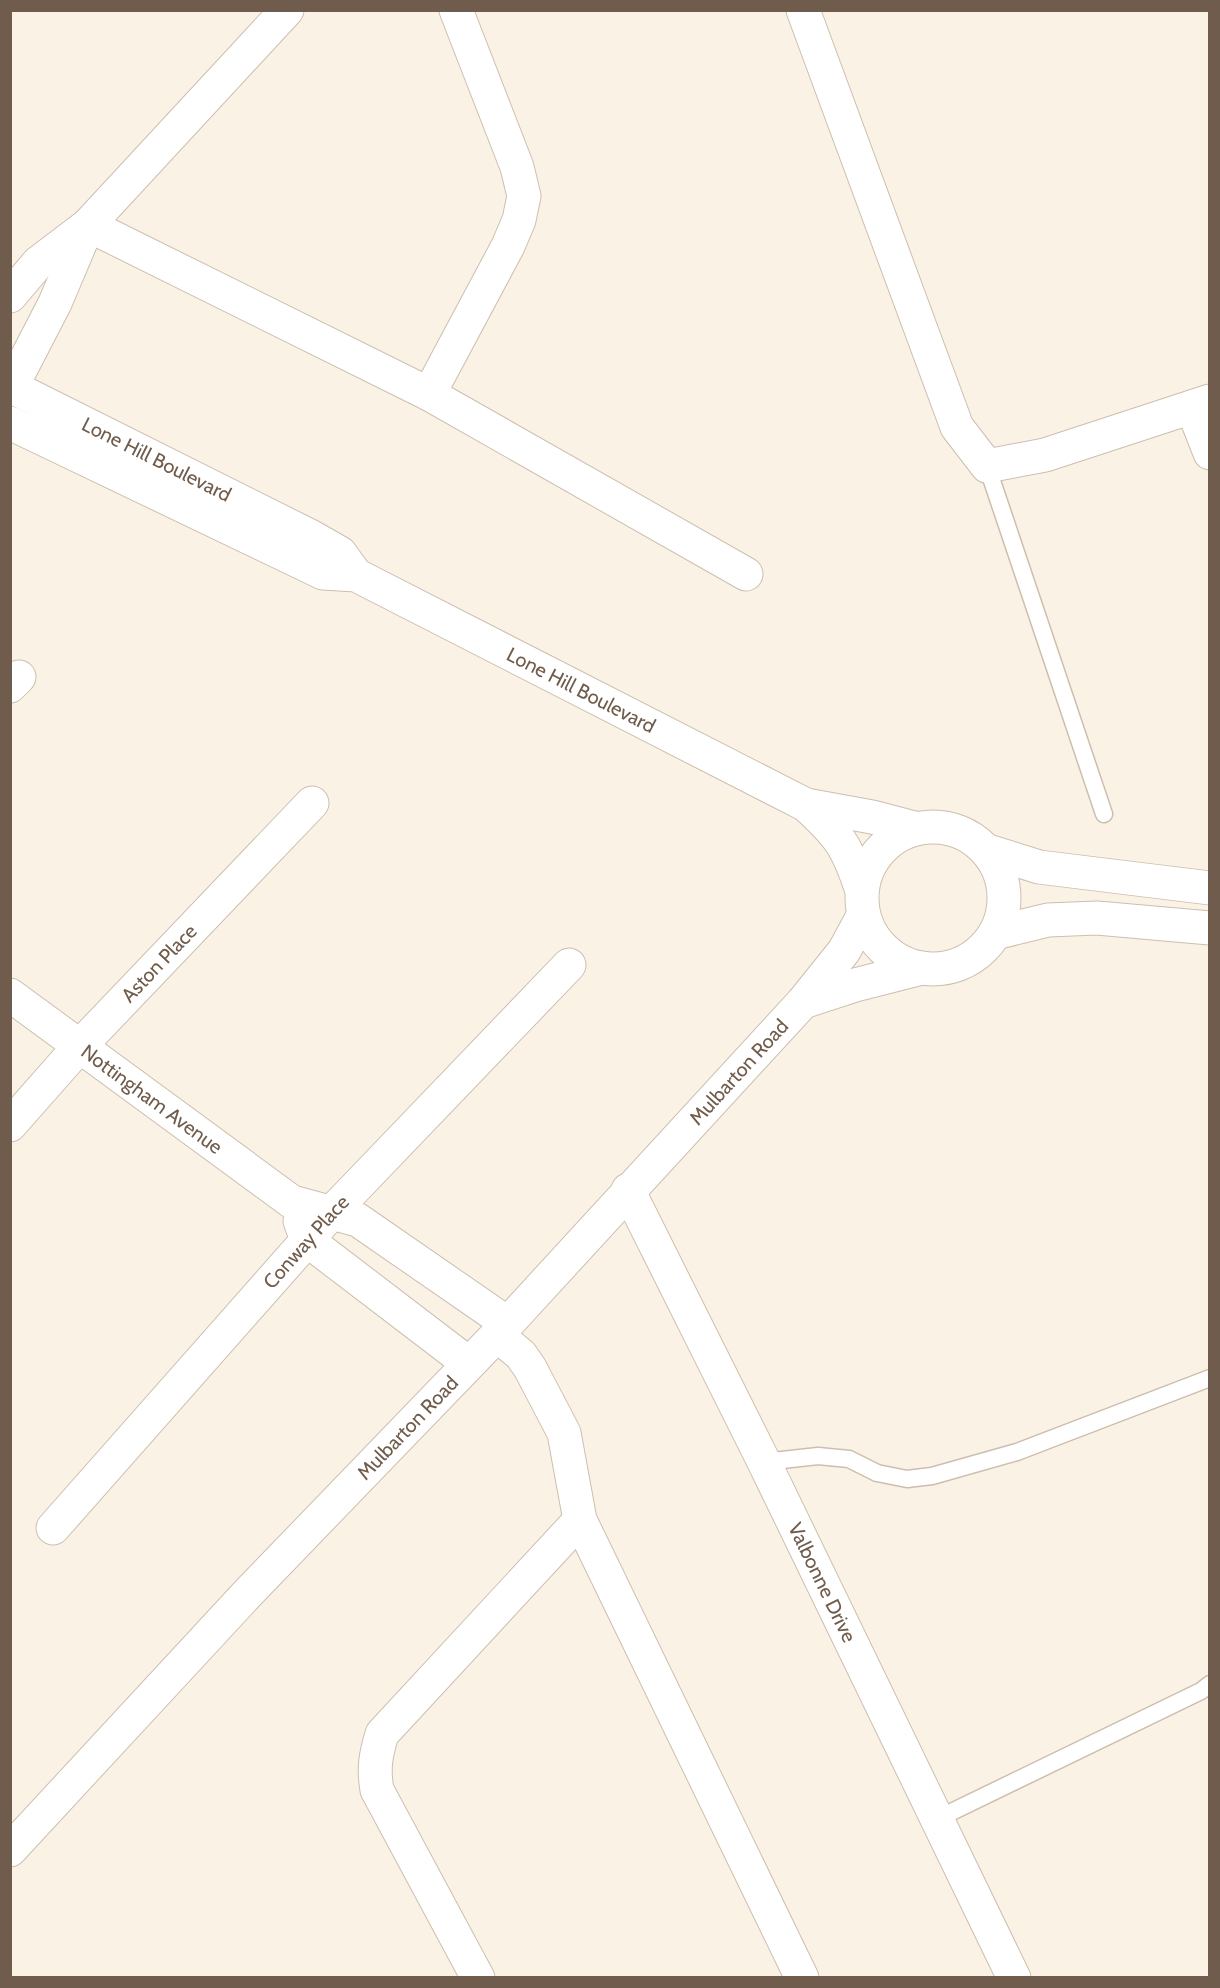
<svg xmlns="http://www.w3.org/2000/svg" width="1220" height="1988" font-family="Cabin,sans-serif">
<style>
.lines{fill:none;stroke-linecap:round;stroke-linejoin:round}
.service-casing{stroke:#cdbeaf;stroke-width:19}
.minor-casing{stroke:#cdbeaf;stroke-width:35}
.tertiary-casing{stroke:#cdbeaf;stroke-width:35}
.service{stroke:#fff;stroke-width:16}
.minor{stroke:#fff;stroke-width:33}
.tertiary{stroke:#fff;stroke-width:33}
.labels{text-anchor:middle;stroke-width:4.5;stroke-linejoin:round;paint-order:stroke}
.street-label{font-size:20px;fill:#705c4c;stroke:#fdf7ea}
</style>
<rect width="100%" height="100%" fill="#faf3e5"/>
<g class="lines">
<g class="service-casing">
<path id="service" d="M987 466 1104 814
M764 1462 818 1456 849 1459 877 1473 907 1479 932 1476 1017 1452 1210 1378
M937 1819 1201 1691 1210 1684"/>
</g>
<g class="minor-casing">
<g id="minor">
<path d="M803 10 957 427 987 466 1045 455 1210 401"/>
<path d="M88 225 429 394 746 574"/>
<path d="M10 296 38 263 88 225 287 10"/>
<path d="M10 390 55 303 88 225"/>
<path d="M429 394 508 246 519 220 524 196 517 167 456 10"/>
<path d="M1192 407 1210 453"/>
<path d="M10 686 19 677"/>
<path id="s1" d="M10 995 292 1202 358 1220 507 1323"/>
<path d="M803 1002 855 985 922 968"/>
<path id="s2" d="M10 1125 78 1048 312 803"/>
<path id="s3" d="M628 1190 764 1462 1014 1978"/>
<path d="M300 1221 307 1240 468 1363"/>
<path d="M497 1335 521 1355 530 1368 564 1433 580 1520 802 1978"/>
<path id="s4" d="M53 1528 333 1211 569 965"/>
<path id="s5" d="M10 1850 248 1593 497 1335 803 1002 844 951 863 916"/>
<path d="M478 1978 377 1790C373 1768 376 1754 382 1734L580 1520"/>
</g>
</g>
<g class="tertiary-casing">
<g id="tertiary">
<path id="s6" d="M10 386 312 537 340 553 356 575"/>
<path id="s7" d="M10 423 323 573 356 575 806 805C839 835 847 846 861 888"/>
<path d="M806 805 872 817 914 828"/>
<circle cx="933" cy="898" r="71"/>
<path d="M988 851 1039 867 1210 888"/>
<path d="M995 933 1048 920 1097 918 1210 928"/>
</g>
</g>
<use href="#service" class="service"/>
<use href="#minor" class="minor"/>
<use href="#tertiary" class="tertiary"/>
</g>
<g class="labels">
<g class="street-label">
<text dy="7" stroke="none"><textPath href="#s6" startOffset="164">Lone Hill Boulevard</textPath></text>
<text dy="7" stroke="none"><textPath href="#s7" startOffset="633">Lone Hill Boulevard</textPath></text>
<text dy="7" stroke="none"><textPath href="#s2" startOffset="220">Aston Place</textPath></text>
<text dy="7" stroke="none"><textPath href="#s5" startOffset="1066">Mulbarton Road</textPath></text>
<text dy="7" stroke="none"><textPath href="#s1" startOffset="176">Nottingham Avenue</textPath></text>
<text dy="7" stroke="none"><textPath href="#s4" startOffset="382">Conway Place</textPath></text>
<text dy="7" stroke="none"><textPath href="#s5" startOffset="580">Mulbarton Road</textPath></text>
<text dy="7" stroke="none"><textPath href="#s3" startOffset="438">Valbonne Drive</textPath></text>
</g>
</g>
<rect width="1220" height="1988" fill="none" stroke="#705c4c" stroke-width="24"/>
</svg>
